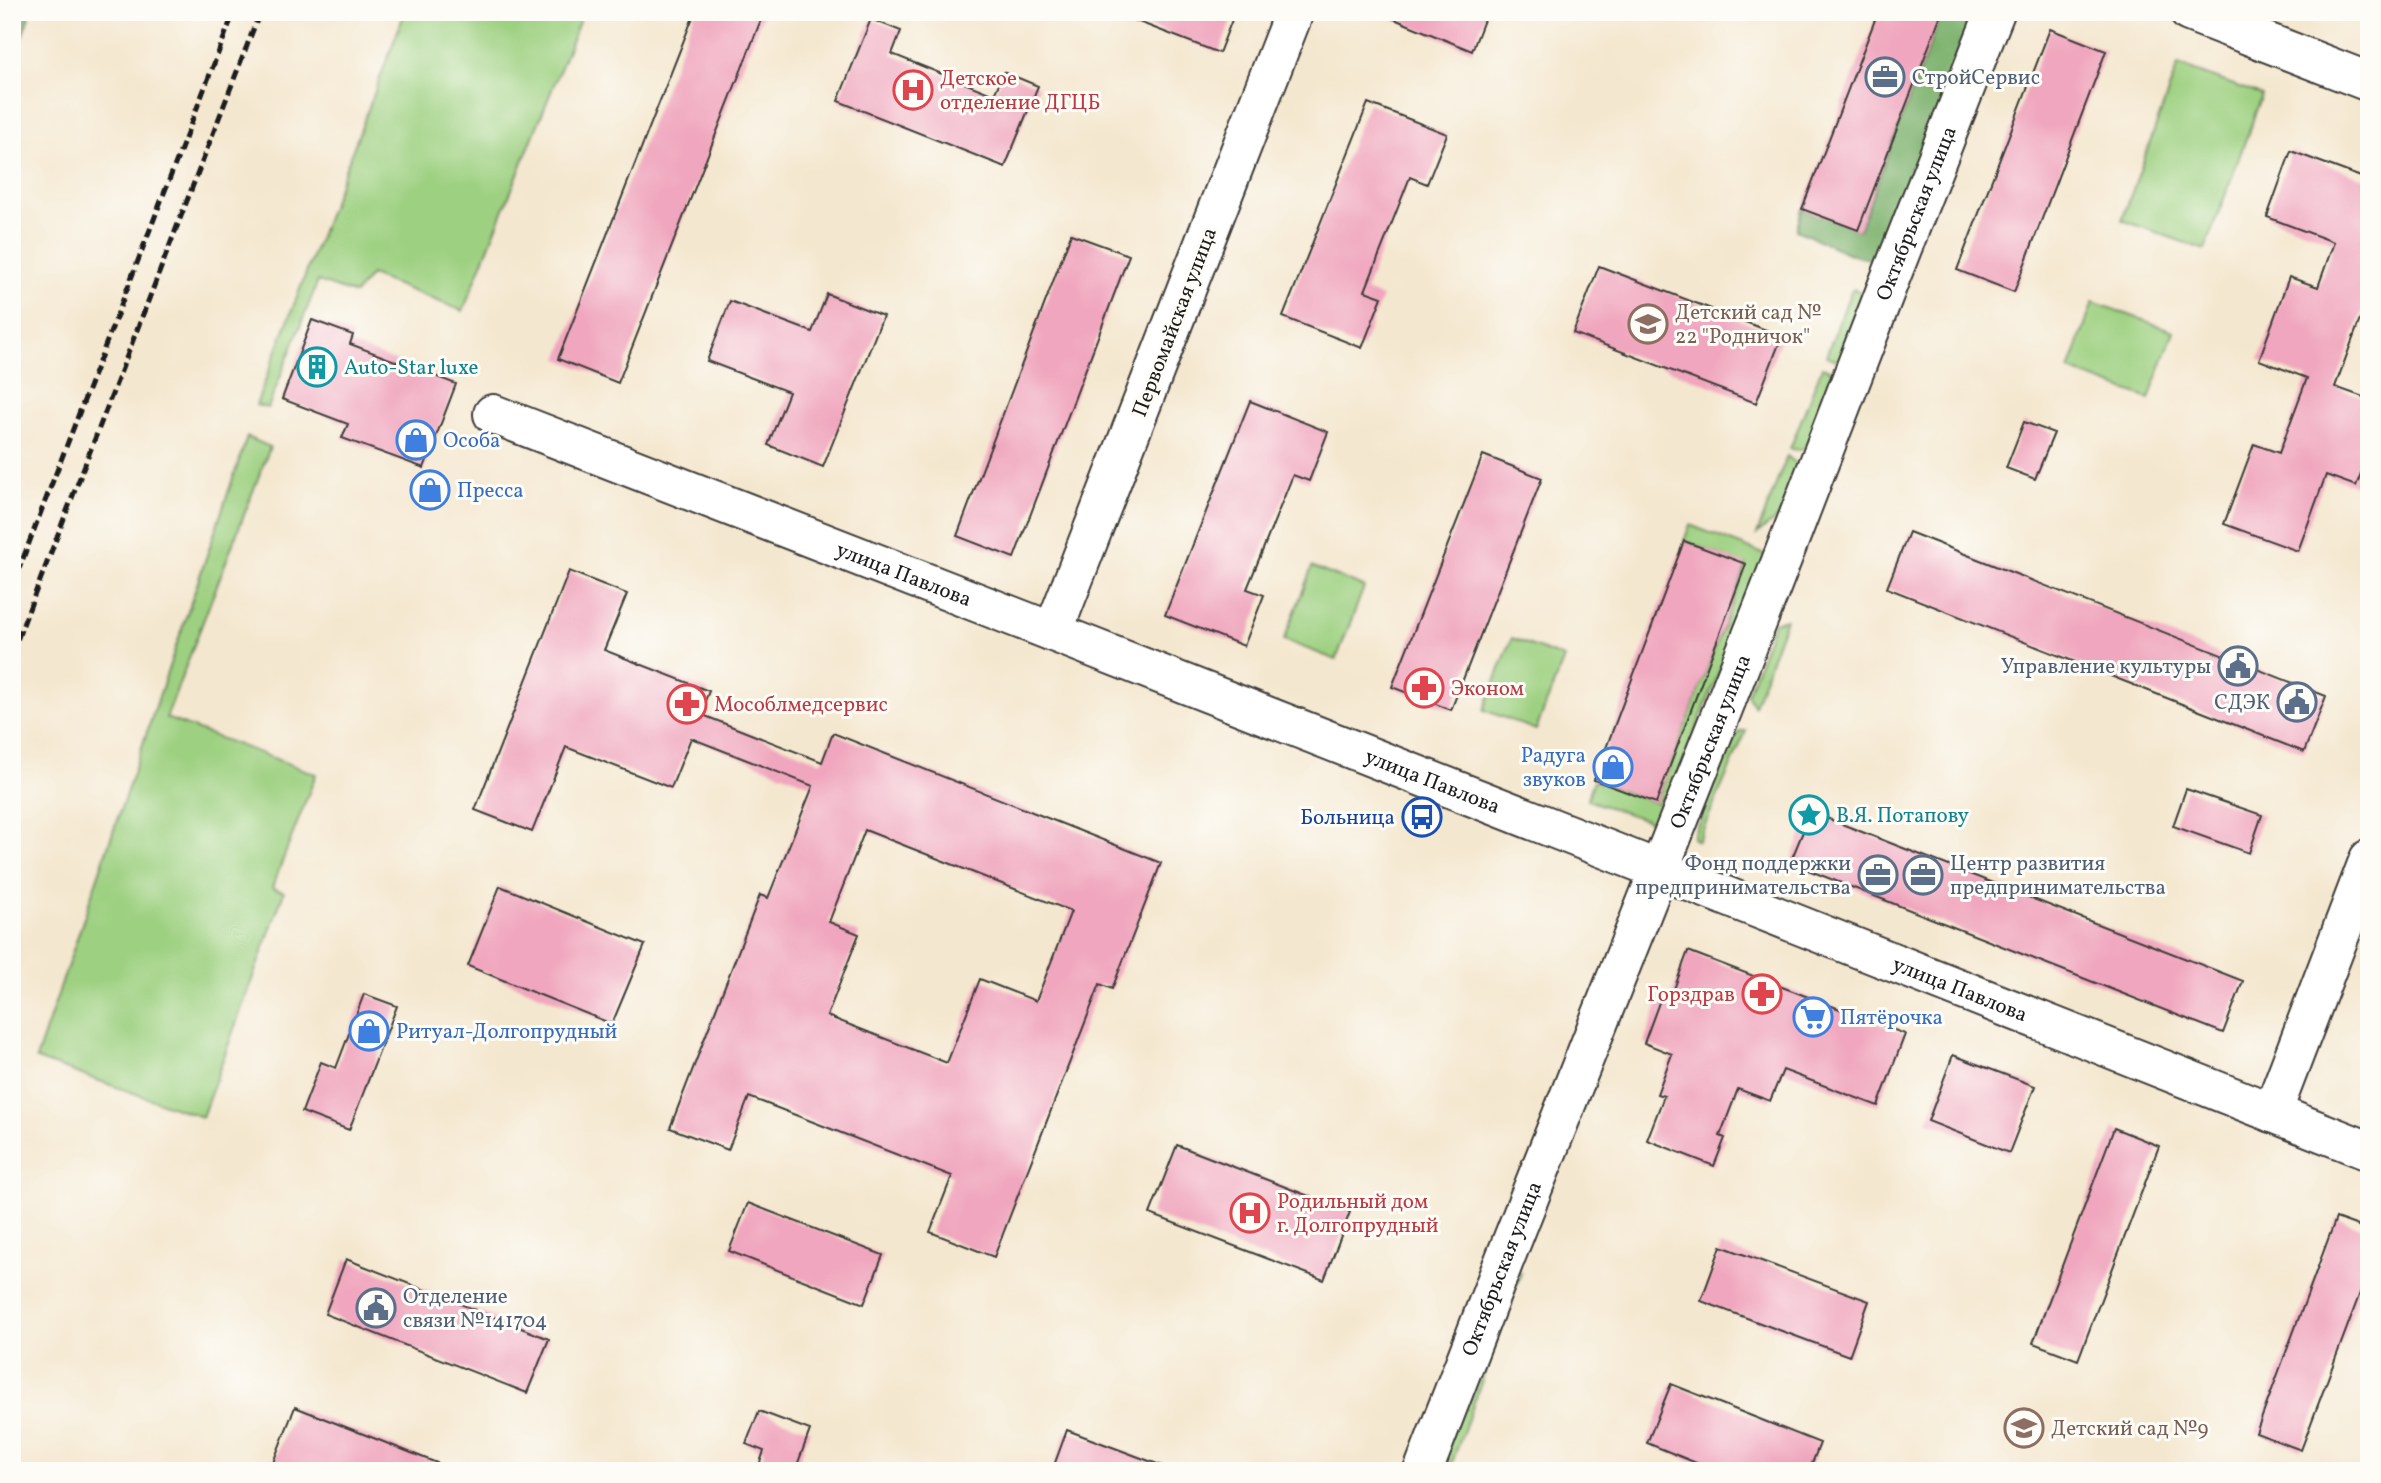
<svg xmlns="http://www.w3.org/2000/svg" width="2381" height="1483" font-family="Vollkorn,serif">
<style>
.green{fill:#9dd080;stroke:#5c764e;stroke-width:2}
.forest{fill:#7eb26e;stroke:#4d6745;stroke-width:2}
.building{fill:#f0a6be;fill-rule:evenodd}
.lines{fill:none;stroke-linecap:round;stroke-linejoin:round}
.street-casing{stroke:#3c3a37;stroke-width:42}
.secondary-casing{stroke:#3c3a37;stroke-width:42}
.street{stroke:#fff;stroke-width:38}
.secondary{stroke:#fff;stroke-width:38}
.rail{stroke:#1c1c1c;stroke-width:5;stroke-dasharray:10 5;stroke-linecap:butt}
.labels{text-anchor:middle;stroke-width:6;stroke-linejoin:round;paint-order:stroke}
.service-label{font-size:21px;fill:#4e5e75;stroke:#fdfcf7;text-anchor:start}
.health-label{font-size:21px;fill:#be3a42;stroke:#fdfcf7;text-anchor:start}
.street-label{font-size:21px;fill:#1c1c1c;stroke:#fdfcf7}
.education-label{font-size:21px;fill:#785e54;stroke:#fdfcf7;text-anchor:start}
.culture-label{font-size:21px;fill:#0d838f;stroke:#fdfcf7;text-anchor:start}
.shop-label{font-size:21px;fill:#366cbe;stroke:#fdfcf7;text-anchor:start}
.transit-label{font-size:21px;fill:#164399;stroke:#fdfcf7;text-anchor:end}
</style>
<rect width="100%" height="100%" fill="#fdfcf7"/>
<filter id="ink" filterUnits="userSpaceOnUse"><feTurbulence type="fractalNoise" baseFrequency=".0143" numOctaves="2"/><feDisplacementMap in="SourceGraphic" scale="14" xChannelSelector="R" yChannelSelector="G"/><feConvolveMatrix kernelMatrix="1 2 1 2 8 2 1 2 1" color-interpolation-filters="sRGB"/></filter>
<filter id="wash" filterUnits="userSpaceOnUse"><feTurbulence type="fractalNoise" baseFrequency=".00686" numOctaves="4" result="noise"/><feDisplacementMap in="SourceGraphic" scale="28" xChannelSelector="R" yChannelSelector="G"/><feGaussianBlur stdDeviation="1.57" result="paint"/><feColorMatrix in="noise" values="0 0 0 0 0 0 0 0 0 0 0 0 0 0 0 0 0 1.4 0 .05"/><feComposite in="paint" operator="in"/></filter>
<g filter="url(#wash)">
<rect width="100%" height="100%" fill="#f4e7cf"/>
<path class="green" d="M405 12H583L463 311 371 275 355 294 318 281 268 408 256 405Z
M2178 65 2262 95 2205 250 2122 220Z
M1854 289 1863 293 1864 297 1840 361 1826 356 1851 291Z
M2093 302 2174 331 2149 399 2069 370Z
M1822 367 1836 372 1806 447 1800 450 1790 449Z
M247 437 270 447 166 718 316 774 272 888 284 892 202 1117 36 1059Z
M1787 456 1798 465 1779 517 1757 534Z
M1690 525 1766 555 1658 824 1587 800 1594 780 1656 803 1746 565 1684 541Z
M1312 567 1364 587 1336 660 1284 640Z
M1786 619 1754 706 1747 695 1774 622Z
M1512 638 1564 658 1536 730 1484 710Z
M1741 731H1746L1698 841 1692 838 1733 740Z
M1521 1273 1449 1471H1437L1511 1275Z"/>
<path class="forest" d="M12 12H31L12 64Z
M1942 12H1979L1883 253 1877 258 1870 259 1852 255 1796 230 1802 209 1859 230Z"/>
<g id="blocks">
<path class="building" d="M695 12H764L618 383 558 359Z
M1118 12H1235L1219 53 1118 14Z
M1377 12H1487L1472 51Z
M1878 12H1942L1858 230 1802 209Z
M871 19 901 31 892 54 994 95 1004 72 1038 86 1005 167 838 101Z
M2050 29 2106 51 2014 292 1957 270Z
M1368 103 1447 134 1427 184 1410 177 1365 291 1382 297 1362 348 1283 317Z
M2291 151 2369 180V295L2335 387 2369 399V453L2356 486 2326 475 2298 551 2224 524 2254 444 2279 453 2307 378 2259 360 2289 277 2318 287 2334 242 2267 217Z
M1071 234 1129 255 1014 558 957 536Z
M1599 266 1782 336 1756 403 1573 333Z
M827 294 883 316 823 467 768 445 789 392 707 361 730 301 812 332Z
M312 320 353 335 350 344 456 384 424 468 342 438 348 424 282 399Z
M1250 401 1328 432 1309 481 1293 475 1247 589 1264 595 1244 646 1165 615Z
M2024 422 2054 433 2035 479 2006 468Z
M1483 455 1542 478 1451 710 1392 687Z
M1909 532 2326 696 2304 752 1887 588Z
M1684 541 1746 564 1656 803 1594 780Z
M569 571 627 594 604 650 709 691 700 714 822 762 833 733 1161 863 1112 989 1100 984 994 1257 930 1232 952 1176 749 1097 728 1150 670 1128 760 895 768 898 813 786 691 738 671 788 566 747 532 832 475 810ZM865 830 1071 911 1036 1001 980 979 947 1063 827 1016 859 934 829 922Z
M2186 789 2262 815 2249 853 2173 826Z
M1811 812 2243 981 2223 1033 1790 863Z
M500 886 645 945 612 1024 468 966Z
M1688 951 1905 1034 1878 1106 1783 1070 1770 1101 1738 1089 1720 1136 1725 1138 1714 1166 1647 1140 1664 1096 1657 1094 1672 1054 1644 1043 1661 997 1670 1000Z
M364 994 397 1006 349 1130 302 1112 321 1062 336 1068Z
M1953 1055 2035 1086 2009 1153 1928 1121Z
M2114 1128 2159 1146 2078 1360 2033 1343Z
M1177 1145 1350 1212 1324 1280 1150 1214Z
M748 1203 883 1255 864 1304 729 1251Z
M2336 1218 2369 1230V1269L2301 1450 2256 1433Z
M1721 1246 1869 1301 1849 1356 1701 1301Z
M346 1259 549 1339 527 1393 325 1314Z
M1671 1384 1820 1443 1809 1471H1716L1647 1443Z
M295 1407 452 1469V1471H286L272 1465Z
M759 1411 810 1430 795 1471H757L764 1451 746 1444Z
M1067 1430 1168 1468V1471H1052Z"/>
</g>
</g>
<g filter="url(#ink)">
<use href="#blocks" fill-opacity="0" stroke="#3c3a37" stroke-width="2"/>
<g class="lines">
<g class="street-casing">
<g id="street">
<path id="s1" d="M493 414 1053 632"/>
</g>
</g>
<g class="secondary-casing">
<g id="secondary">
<path id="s2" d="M1294 12 1053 632 1751 906 2369 1151"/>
<path d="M2189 12 2369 82"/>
<path d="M2272 1113 2369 859"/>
<path id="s3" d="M1423 1471 1504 1261 1772 585 1888 284 1995 12"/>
</g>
</g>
<use href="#street" class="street"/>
<use href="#secondary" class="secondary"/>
<path class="rail" d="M12 587 234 12
M12 653 260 12"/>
</g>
</g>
<defs>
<g id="office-ring" transform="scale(2.0125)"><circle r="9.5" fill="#fdfcf7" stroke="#5c6f8a" stroke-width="1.5"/><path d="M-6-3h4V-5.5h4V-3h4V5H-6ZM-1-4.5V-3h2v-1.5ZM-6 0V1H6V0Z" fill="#5c6f8a"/></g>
<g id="hospital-ring" transform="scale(2.0125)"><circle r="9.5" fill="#fdfcf7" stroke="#e0444e" stroke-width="1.5"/><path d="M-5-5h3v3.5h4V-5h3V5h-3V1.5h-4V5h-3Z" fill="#e0444e"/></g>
<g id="school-ring" transform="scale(2.0125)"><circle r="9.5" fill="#fdfcf7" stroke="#8d6e63" stroke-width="1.5"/><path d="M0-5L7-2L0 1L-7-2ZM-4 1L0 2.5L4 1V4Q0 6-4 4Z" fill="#8d6e63"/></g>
<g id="building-ring" transform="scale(2.0125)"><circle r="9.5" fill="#fdfcf7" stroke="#0f9aa8" stroke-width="1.5"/><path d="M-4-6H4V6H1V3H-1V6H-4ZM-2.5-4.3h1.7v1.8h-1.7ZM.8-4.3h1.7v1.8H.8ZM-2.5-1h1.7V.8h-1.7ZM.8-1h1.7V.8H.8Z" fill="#0f9aa8"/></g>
<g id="shop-ring" transform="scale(2.0125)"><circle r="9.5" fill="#fdfcf7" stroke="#3f7fe0" stroke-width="1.5"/><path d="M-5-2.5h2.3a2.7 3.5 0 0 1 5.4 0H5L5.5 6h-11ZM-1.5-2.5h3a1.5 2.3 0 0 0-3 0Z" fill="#3f7fe0"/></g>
<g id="civic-ring" transform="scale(2.0125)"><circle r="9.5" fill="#fdfcf7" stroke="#5c6f8a" stroke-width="1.5"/><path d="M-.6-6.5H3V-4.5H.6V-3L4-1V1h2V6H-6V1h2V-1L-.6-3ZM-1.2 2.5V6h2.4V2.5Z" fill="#5c6f8a"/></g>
<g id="pharmacy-ring" transform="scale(2.0125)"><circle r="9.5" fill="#fdfcf7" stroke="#e0444e" stroke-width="1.5"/><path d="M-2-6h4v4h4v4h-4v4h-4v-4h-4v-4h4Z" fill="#e0444e"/></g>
<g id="sight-ring" transform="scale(2.0125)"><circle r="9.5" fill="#fdfcf7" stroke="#0f9aa8" stroke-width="1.5"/><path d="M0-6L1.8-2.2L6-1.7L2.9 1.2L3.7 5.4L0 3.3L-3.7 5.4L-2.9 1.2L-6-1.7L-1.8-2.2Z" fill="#0f9aa8"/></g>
<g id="bus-ring" transform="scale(2.0125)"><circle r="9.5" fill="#fdfcf7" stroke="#1a4fb4" stroke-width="1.5"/><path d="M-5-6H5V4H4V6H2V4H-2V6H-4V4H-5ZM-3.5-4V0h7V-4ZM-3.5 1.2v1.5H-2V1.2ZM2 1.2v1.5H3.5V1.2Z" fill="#1a4fb4"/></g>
<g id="supermarket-ring" transform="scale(2.0125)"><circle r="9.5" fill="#fdfcf7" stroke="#3f7fe0" stroke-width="1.5"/><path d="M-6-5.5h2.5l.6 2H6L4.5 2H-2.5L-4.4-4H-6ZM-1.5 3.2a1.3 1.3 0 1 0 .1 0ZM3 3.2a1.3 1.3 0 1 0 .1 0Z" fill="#3f7fe0"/></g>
</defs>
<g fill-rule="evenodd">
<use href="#office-ring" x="1885" y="77"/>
<use href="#hospital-ring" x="913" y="90"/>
<use href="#school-ring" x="1648" y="324"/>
<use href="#building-ring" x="317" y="367"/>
<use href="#shop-ring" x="416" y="440"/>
<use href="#shop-ring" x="430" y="490"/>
<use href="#civic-ring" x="2238" y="666"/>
<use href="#pharmacy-ring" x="1424" y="688"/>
<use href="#civic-ring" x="2297" y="702"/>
<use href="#pharmacy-ring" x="687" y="704"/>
<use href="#shop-ring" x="1613" y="767"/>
<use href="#sight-ring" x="1809" y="815"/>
<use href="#bus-ring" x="1422" y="817"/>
<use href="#office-ring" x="1878" y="875"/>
<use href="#office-ring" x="1923" y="875"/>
<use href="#pharmacy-ring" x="1762" y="994"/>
<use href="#supermarket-ring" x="1813" y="1017"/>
<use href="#shop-ring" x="369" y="1031"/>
<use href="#hospital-ring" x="1250" y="1213"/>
<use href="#civic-ring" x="376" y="1308"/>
<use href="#school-ring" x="2024" y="1428"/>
</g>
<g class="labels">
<g class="service-label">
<text x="1912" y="84">СтройСервис</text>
<text x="2211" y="673" text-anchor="end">Управление культуры</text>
<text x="2270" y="709" text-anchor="end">СДЭК</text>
<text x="1851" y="870" text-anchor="end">Фонд поддержки<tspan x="1851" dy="24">предпринимательства</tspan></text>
<text x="1950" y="870">Центр развития<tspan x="1950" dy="24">предпринимательства</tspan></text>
<text x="403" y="1303">Отделение<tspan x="403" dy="24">связи №141704</tspan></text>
</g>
<g class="health-label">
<text x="940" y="85">Детское<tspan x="940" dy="24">отделение ДГЦБ</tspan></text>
<text x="1451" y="695">Эконом</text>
<text x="714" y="711">Мособлмедсервис</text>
<text x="1735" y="1001" text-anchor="end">Горздрав</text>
<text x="1277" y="1208">Родильный дом<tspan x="1277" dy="24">г. Долгопрудный</tspan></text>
</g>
<g class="street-label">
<text dy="7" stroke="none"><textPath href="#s3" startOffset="1351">Октябрьская улица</textPath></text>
<text transform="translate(1174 322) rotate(-69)" y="7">Первомайская улица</text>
<text dy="7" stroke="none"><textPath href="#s1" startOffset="441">улица Павлова</textPath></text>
<text dy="7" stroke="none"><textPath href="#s3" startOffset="784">Октябрьская улица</textPath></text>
<text dy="7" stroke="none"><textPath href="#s2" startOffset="1073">улица Павлова</textPath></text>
<text dy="7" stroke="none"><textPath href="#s2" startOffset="1640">улица Павлова</textPath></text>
<text dy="7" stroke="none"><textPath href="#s3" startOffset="217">Октябрьская улица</textPath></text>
</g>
<g class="education-label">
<text x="1675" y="319">Детский сад №<tspan x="1675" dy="24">22 "Родничок"</tspan></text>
<text x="2051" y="1435">Детский сад №9</text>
</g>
<g class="culture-label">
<text x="344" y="374">Auto-Star luxe</text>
<text x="1836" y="822">В.Я. Потапову</text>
</g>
<g class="shop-label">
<text x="443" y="447">Особа</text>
<text x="457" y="497">Пресса</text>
<text x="1586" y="762" text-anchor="end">Радуга<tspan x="1586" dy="24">звуков</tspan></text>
<text x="1840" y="1024">Пятёрочка</text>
<text x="396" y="1038">Ритуал-Долгопрудный</text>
</g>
<g class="transit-label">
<text x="1395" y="824">Больница</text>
</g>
</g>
<rect width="2381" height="1483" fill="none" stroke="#fdfcf7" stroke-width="42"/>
</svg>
